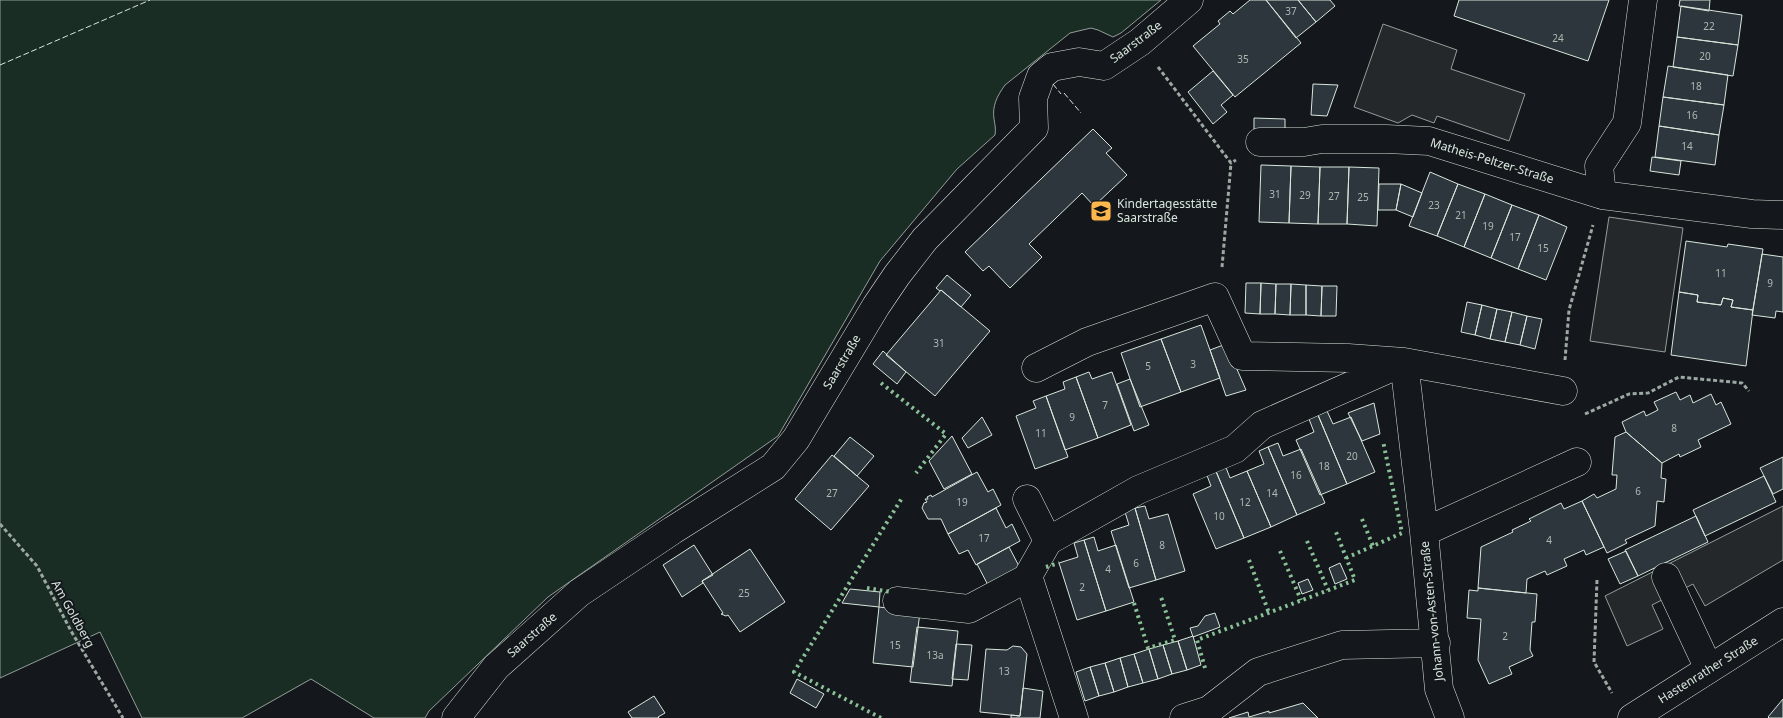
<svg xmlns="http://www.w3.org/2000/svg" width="1783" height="718" font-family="'Noto Sans',sans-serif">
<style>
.green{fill:#1a2d24;stroke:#939e99}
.parking{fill:#24282b;stroke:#939e99}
.building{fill:#2c363c;stroke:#d8e6dc}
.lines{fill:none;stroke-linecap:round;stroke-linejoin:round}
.minor-casing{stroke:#d8e6dc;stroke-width:29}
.path{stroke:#9da8a2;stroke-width:3;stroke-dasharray:4 2.5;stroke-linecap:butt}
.minor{stroke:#14181c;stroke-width:28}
.hedge{stroke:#8ac095;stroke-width:4;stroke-dasharray:2.5 4;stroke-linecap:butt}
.fence{stroke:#d8e6dc;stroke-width:1;stroke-dasharray:6 2.5;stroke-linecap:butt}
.labels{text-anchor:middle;stroke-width:4;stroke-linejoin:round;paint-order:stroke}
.number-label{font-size:10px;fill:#adbab4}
.street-label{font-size:12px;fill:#d8e6dc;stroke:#14181c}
.poi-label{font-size:12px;fill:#d8e6dc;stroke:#14181c;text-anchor:start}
</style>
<rect width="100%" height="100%" fill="#14181c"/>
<path class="green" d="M0 0H1161L1121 33 1113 37 1098 30 1091 28 1070 33 1005 85C997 96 992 106 994 119 995 125 996 129 995 135L957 169 880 261 778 436 548 597 429 711 425 718H374L311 679 242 718H142L100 632 0 678Z"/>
<path class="parking" d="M1383 24 1457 50 1451 69 1525 94 1509 141 1437 116 1434 123 1412 115 1398 123 1354 107Z
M1609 217 1683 228 1665 352 1590 341Z
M1783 506V560L1705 606 1693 584 1652 605 1663 629 1627 646 1605 596Z"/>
<path class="building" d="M1250 0H1266L1301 43 1235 97 1193 46 1220 24 1218 21 1230 11 1233 14Z
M1266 0H1298L1316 22 1296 38Z
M1298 0H1330L1335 6 1316 22Z
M1459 0H1609L1588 61 1454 16Z
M1680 0H1710L1709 11 1679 6Z
M1681 6 1742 15 1738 45 1677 37Z
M1677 37 1738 45 1733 76 1673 67Z
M1668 66 1728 75 1724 105 1663 97Z
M1213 71 1233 95 1221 105 1227 112 1213 124 1188 92Z
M1313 84 1338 85 1327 116 1311 115Z
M1663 97 1724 105 1719 135 1659 126Z
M1254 118 1285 119V135L1254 134Z
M1659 126 1719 135 1715 165 1655 157Z
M1093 129 1112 148 1106 153 1127 175 1094 206 1082 193 1029 244 1042 257 1010 288 989 266 983 271 965 252Z
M1652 157 1681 161 1679 175 1650 171Z
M1261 165 1291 166 1289 223 1259 222Z
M1291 166 1320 167 1318 224 1289 223Z
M1320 167H1349L1347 224H1318Z
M1349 167 1379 168 1377 226 1347 224Z
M1430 172 1458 184 1437 236 1409 226Z
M1379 184H1401L1396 210H1378Z
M1401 184 1422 193 1413 217 1396 210Z
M1458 184 1485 194 1464 247 1437 236Z
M1485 194 1512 205 1491 258 1464 247Z
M1512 205 1539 215 1518 269 1491 258Z
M1539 215 1567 227 1546 280 1518 269Z
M1686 241 1727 247 1728 244 1763 249 1753 310 1731 307 1733 300 1723 298 1721 305 1697 302 1698 295 1679 292Z
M1762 254 1783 257V312L1776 311 1775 318 1752 315Z
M947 275 971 295 961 307 941 290 940 291 936 288Z
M1246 283H1261L1260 314 1245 313Z
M1261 283 1276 284 1275 314H1260Z
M1276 284H1291L1290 315 1275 314Z
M1291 284 1306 285V315H1290Z
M1306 285 1322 286 1321 316 1306 315Z
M1322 286H1337L1336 316H1321Z
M941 290 990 331 935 396 886 355Z
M1679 292 1698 295 1697 302 1721 305 1723 298 1733 300 1731 307 1753 310 1746 366 1671 355Z
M1467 302 1482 305 1475 335 1461 332Z
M1482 305 1497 309 1490 339 1475 335Z
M1497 309 1512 312 1505 342 1490 339Z
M1512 312 1527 316 1520 345 1505 342Z
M1527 316 1542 319 1535 349 1520 345Z
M1201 325 1220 378 1181 392 1161 339Z
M1161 339 1181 392 1140 407 1121 353Z
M1226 344 1246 390 1226 396 1210 350Z
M883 351 906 372 897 384 873 364Z
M1089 372 1092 379 1112 372 1131 425 1098 438 1076 377Z
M1076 377 1098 438 1065 450 1046 396 1065 389 1063 382Z
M1130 379 1149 425 1134 431 1117 384Z
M1676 392 1680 400 1690 395 1693 403 1711 394 1716 405 1721 402 1731 424 1698 440 1701 447 1680 457 1679 454 1662 463 1626 432 1622 422 1644 411 1646 416 1658 410 1654 402Z
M1046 396 1068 457 1035 469 1016 416 1036 408 1033 401Z
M1374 403 1380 434 1362 441 1348 413Z
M1327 411 1333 424 1351 417 1375 472 1347 484 1318 415Z
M1318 415 1347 484 1320 495 1296 440 1314 432 1309 419Z
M982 417 992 435 968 448 962 438Z
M1626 432 1662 463 1661 478 1666 479 1664 502 1657 501 1655 526 1625 540 1627 543 1607 553 1582 501 1594 494 1597 498 1616 489 1617 475H1612L1615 437Z
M952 436 972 474 944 489 929 461Z
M850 437 874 456 857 476 834 456Z
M1278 443 1283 456 1301 449 1325 503 1297 515 1268 447Z
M1268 447 1297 515 1271 527 1247 471 1264 464 1259 451Z
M832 455 869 486 831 530 795 499Z
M1783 457V489L1773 494 1760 468Z
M1225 465 1230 478 1247 471 1271 527 1244 538 1215 469Z
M1215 469 1244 538 1216 549 1193 494 1211 486 1206 473Z
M977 472 988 492 993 489 1001 505 948 534 941 519H928L922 508 924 503 927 502 925 499H928L927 497 931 495 932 497Z
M1764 476 1776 502 1705 536 1693 510Z
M1582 501 1604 547 1586 555 1584 550 1564 559 1567 566 1547 575 1545 571 1527 579 1526 593 1478 588 1481 547 1513 532 1512 530 1531 521 1529 519 1561 503 1564 509Z
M1145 506 1149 519 1168 514 1185 571 1156 580 1135 508Z
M996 508 1006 528 1012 524 1020 541 976 565 968 550 959 554 948 534Z
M1135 508 1156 580 1129 588 1111 531 1129 525 1125 512Z
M1696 516 1708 542 1638 576 1625 550Z
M1094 537 1098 551 1116 545 1134 602 1106 611 1084 540Z
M1084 540 1106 611 1077 620 1059 563 1078 557 1074 543Z
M694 545 713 575 702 581 703 583 682 597 663 565Z
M1009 547 1021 570 989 587 977 564Z
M750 549 785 602 740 632 728 615 726 616 721 614 723 613 702 581Z
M1626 551 1638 576 1620 584 1608 559Z
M1340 563 1347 579 1335 584 1329 568Z
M1308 579 1313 590 1302 594 1298 583Z
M1478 588 1537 594 1535 622H1532L1530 650 1533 656 1509 667 1512 674 1489 684 1478 660 1481 619 1467 618 1469 590 1478 591Z
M850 589 880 592 879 607 842 603Z
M879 607 920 612 913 667 873 663Z
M1215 613 1220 627 1193 637 1190 628 1198 626 1205 616Z
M917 627 958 631 952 686 910 682Z
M1193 636 1201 665 1187 670 1178 641Z
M1178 641 1187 670 1172 674 1163 645Z
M956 644 972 645 968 680 952 679Z
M1163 645 1172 674 1158 679 1149 649Z
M1013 646 1021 647 1027 654 1020 716 980 712 986 649 1007 650Z
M1149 649 1158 679 1143 683 1134 654Z
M1134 654 1143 683 1128 687 1120 658Z
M1120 658 1128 687 1114 692 1105 663Z
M1105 663 1114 692 1099 696 1090 667Z
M1090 667 1099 696 1085 701 1076 672Z
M797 679 824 694 816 708 790 693Z
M1023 688 1043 691 1040 718H1011V715L1020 716Z
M654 696 665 713 658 717 659 718H632L628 712Z
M1783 699V718H1769L1768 717Z
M1303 703 1318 718H1229L1248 712 1249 717 1269 711V713Z"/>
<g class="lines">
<g class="minor-casing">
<path id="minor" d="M1260 142H1304L1322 139H1386L1429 141 1602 195 1752 214 1783 215
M1602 195 1599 166 1627 123 1643 0
M1036 368 1087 342 1215 297 1242 356 1348 358 1404 362 1563 391
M1027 499 1048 541
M1424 532 1577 462
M1666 577 1709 669
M897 601 969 609 1029 577
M456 718 496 667 579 593 673 530 773 467 796 439 876 306 897 275 925 239 1034 128 1033 98 1041 76 1052 67 1079 62 1104 66 1140 42 1189 0
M1074 718 1028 576 1048 541 1138 490 1235 449 1262 425 1404 362 1424 532 1439 689 1450 718
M1184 718 1209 710 1258 672 1342 645 1436 643
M1632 718 1783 622"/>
</g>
<path class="path" d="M1158 67 1231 163 1236 160
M1222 267 1231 163
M1565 360 1569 310 1593 225
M1585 414 1629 394 1648 393 1679 377 1742 383 1749 391
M0 524 37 566 71 631 123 718
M1597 580 1594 662 1612 693"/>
<use href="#minor" class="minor"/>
<path class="hedge" d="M881 383 946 434 916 473
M1362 519 1373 546
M1307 541 1328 590
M1280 551 1301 600
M1346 558 1402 533 1383 441
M1249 560 1269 613
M1046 567 1059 563
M867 588 891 592
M1134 603 1148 648 1175 640 1161 597
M1205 668 1197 640 1355 580 1336 532
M881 718 794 672 902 498"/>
<path class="fence" d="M0 65 150 0
M1053 84 1061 94
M1064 93 1081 113"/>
</g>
<defs>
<g id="school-square" transform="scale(1.125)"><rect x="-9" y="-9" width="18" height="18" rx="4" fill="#ffb74d" stroke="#14181c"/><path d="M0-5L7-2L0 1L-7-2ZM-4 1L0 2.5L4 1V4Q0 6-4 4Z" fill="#111"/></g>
</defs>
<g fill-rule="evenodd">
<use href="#school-square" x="1101" y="211"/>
</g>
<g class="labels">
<g class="number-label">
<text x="1291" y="15">37</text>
<text x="1709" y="30">22</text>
<text x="1558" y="42">24</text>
<text x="1705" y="60">20</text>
<text x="1243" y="63">35</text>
<text x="1696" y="90">18</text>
<text x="1692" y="119">16</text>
<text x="1687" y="150">14</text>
<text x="1275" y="198">31</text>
<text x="1305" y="199">29</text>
<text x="1334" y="200">27</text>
<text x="1363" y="201">25</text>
<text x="1434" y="209">23</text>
<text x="1461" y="219">21</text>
<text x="1488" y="230">19</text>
<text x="1515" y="241">17</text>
<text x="1543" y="252">15</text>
<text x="1721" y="277">11</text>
<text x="1770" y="287">9</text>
<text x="939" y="347">31</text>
<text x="1193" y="368">3</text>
<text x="1148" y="370">5</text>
<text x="1105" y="409">7</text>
<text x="1072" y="421">9</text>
<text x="1674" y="432">8</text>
<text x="1041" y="437">11</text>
<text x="1352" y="460">20</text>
<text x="1324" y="470">18</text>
<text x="1296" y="479">16</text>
<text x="1638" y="495">6</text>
<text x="832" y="497">27</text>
<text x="1272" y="497">14</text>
<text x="962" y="506">19</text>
<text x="1245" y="506">12</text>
<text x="1219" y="520">10</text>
<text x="984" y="542">17</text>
<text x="1549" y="544">4</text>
<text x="1162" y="549">8</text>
<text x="1136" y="567">6</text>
<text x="1108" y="573">4</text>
<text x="1082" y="591">2</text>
<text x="744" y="597">25</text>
<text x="1505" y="640">2</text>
<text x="895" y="649">15</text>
<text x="935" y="659">13a</text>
<text x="1004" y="675">13</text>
</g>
<g class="street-label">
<text transform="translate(1136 42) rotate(-37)" y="4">Saarstraße</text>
<text transform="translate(1492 161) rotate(17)" y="4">Matheis-Peltzer-Straße</text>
<text transform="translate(842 362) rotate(-59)" y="4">Saarstraße</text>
<text transform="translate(1432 611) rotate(-96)" y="4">Johann-von-Asten-Straße</text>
<text transform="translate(73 614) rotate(61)" y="4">Am Goldberg</text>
<text transform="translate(532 635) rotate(-41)" y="4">Saarstraße</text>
<text transform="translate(1708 670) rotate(-32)" y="4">Hastenrather Straße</text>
</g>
<g class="poi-label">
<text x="1117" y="208">Kindertagesstätte<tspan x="1117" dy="14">Saarstraße</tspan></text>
</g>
</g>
</svg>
